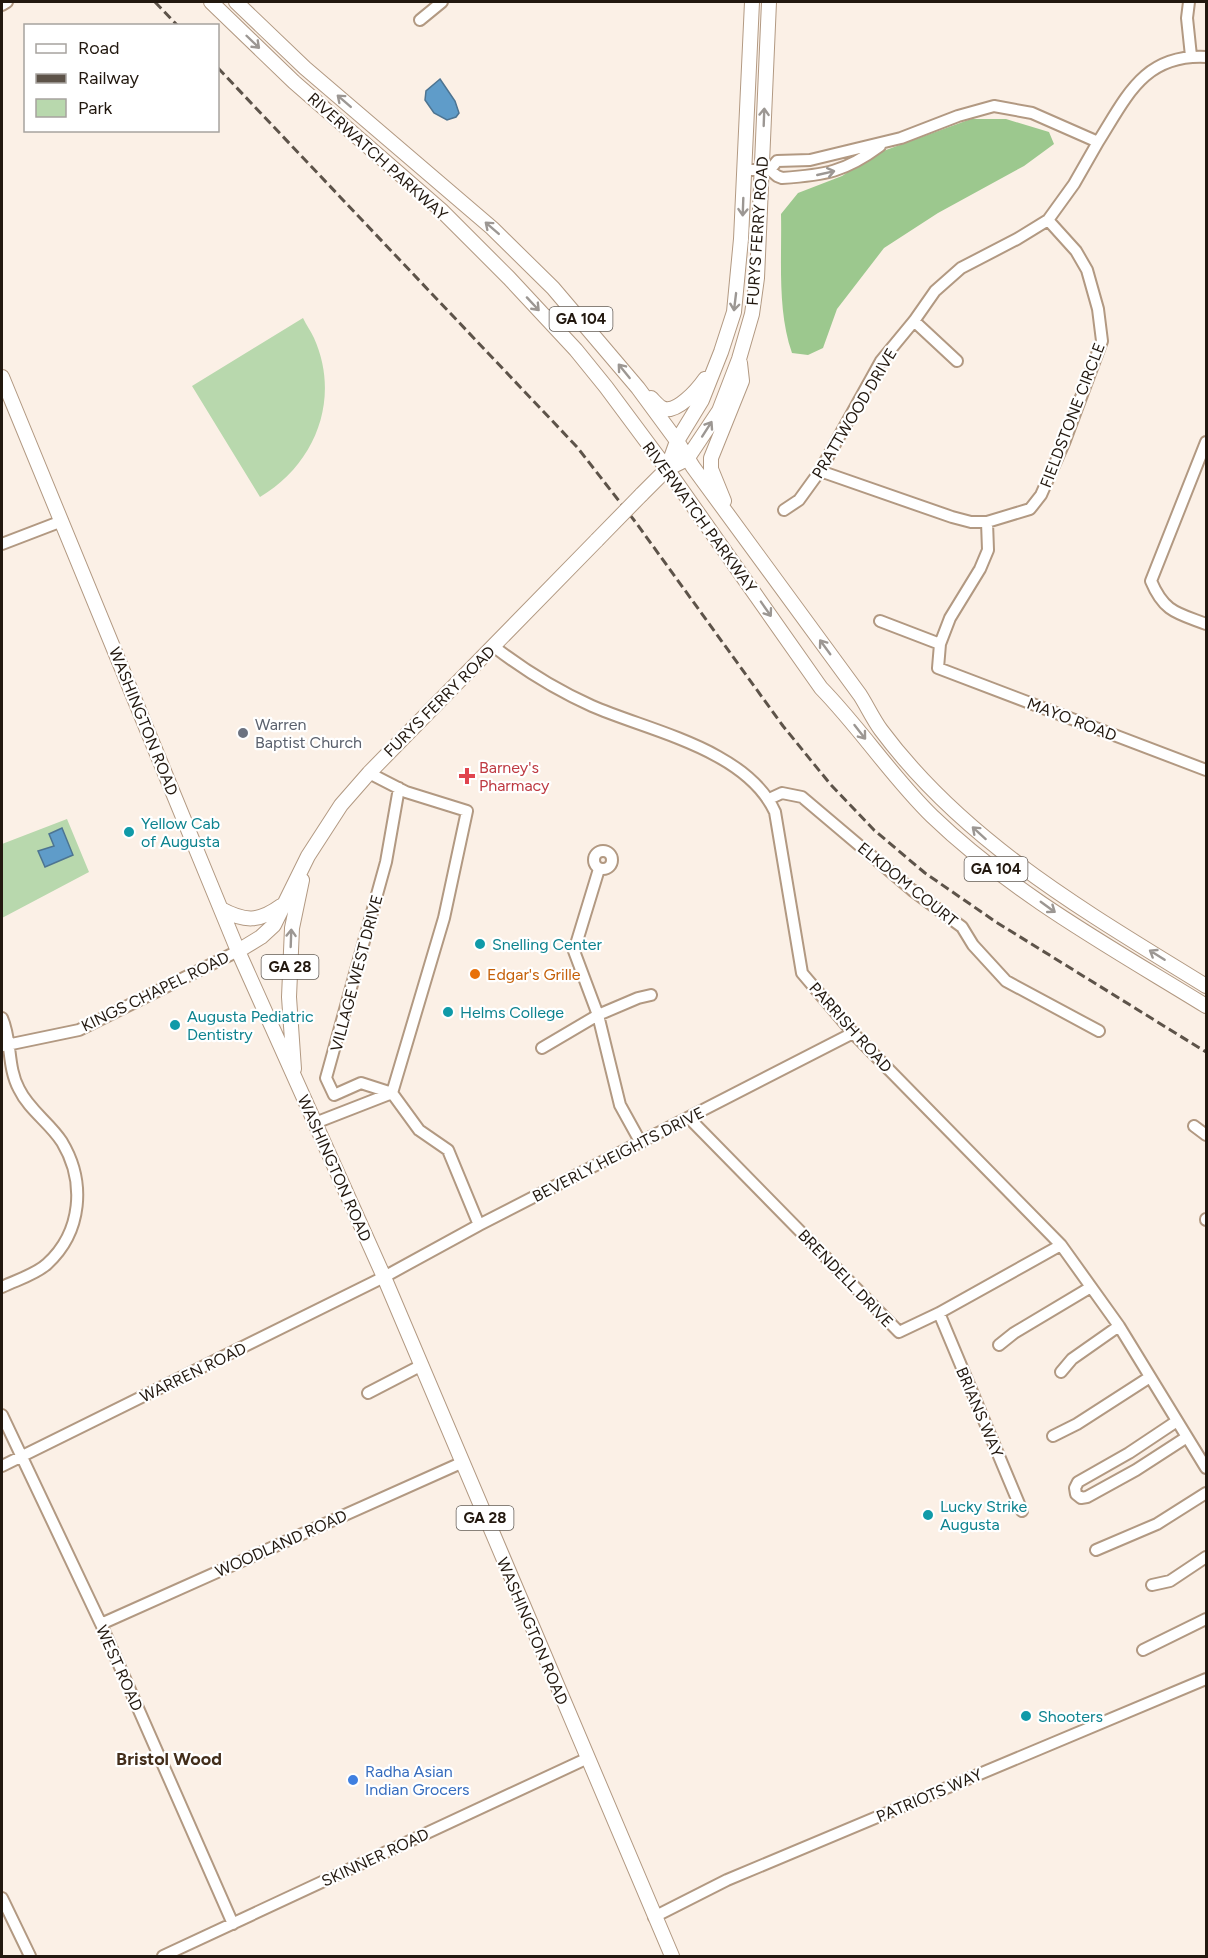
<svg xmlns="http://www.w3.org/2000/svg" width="1208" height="1958" font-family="Figtree,sans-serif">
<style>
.green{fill:#b8d8ad}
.forest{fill:#9cc88e}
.water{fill:#5f9cc9;stroke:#4d7491;stroke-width:1.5}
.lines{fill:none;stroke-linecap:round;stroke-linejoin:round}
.minor-casing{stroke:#b29982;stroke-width:14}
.major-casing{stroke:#b29982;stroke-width:16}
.minor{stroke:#fff;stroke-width:10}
.major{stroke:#fff;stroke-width:14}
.rail{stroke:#5d5349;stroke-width:3;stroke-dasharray:9 4.5;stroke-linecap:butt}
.major-bridge-casing{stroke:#b29982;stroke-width:16;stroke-linecap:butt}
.major-bridge{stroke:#fff;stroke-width:14}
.oneway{stroke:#9c9793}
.worship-dot{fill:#6b7280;stroke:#fff;stroke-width:2}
.health-dot{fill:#e0444e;stroke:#fff;stroke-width:2}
.culture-dot{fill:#0f9aa8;stroke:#fff;stroke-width:2}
.food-dot{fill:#e8710a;stroke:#fff;stroke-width:2}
.shop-dot{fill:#3f7fe0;stroke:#fff;stroke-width:2}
.labels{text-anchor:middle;stroke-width:4.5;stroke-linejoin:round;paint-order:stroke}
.shield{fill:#fff;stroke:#645d57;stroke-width:1.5}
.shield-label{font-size:15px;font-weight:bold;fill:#22180f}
.street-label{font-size:16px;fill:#22180f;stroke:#fff}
.worship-label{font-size:16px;fill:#5b616d;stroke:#fff;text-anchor:start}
.health-label{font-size:16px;fill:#be3a42;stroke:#fff;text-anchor:start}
.culture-label{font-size:16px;fill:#0d838f;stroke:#fff;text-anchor:start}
.food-label{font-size:16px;fill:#c56008;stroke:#fff;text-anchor:start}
.shop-label{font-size:16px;fill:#366cbe;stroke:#fff;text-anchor:start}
.neighbourhood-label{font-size:18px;font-weight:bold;fill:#432e1b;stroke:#fff}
</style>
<rect width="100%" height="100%" fill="#fbf0e6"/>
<path class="green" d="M303 318C306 325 311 331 314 338 341 398 316 464 260 497L192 386Z
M67 819 89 872 2 918V844Z"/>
<path class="forest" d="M971 119H1006L1049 132 1054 144 1024 166 938 213 884 248 837 309 823 348 808 355 792 353C777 310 782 259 781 214L798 193 842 176 875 154Z"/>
<path class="water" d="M440 79 455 101 459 113 456 117 447 120 434 113 425 100 426 91Z
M62 828 73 855 45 867 38 851 54 846 49 834Z"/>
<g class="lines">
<g class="minor-casing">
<path id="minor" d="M1189 2 1187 18 1191 56
M2 5 7 2
M420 20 442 2
M1098 142C1127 96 1144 54 1206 57
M744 170H770L777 176 782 178C825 175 845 172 880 146
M770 170 777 161 810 160 901 138 958 116 994 106 1032 113 1098 142 1074 184 1048 220 1017 239 961 268 935 291 914 321 881 361 820 471 799 500 784 510
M914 321 957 361
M1206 442 1151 581C1164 612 1177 613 1206 624
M820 471 952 517 971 522H987L1030 509 1041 495 1064 443 1102 341 1098 309 1087 270 1076 251 1048 220
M987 522 988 550 980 569 950 618 940 644 938 668 1206 770
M2 544 62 521
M880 621 940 644
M493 646C524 670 556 690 592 706 649 731 746 749 775 812L802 973 853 1033 1061 1245 1119 1326 1206 1468
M369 773 406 792 467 811 444 918 392 1093
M399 788 386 862 326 1078 334 1095 361 1083 392 1093 419 1130 448 1150 479 1225
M769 799 782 793 802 797 912 890 962 927 973 945 1006 981 1099 1031
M594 860a9 9 0 1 1 18 0a9 9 0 1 1-18 0Z
M599 869 574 951 598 1015 620 1105 641 1143
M2 1018C12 1040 7 1067 19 1089 29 1110 50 1123 62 1142 86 1182 82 1232 47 1264 35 1275 16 1280 2 1287
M2 1046 79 1030 238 951
M542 1048 598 1015 638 998 651 995
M689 1118 899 1332 939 1313 1061 1245
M315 1123 392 1093
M1194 1126 1206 1135
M1206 1219V1220
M939 1313 1022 1511
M999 1345 1014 1333 1091 1287
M1061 1372 1072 1359 1119 1326
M368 1393 422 1365
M2 1415 101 1624 233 1924
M1177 1421 1129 1453 1078 1482 1075 1488 1076 1494 1081 1498 1087 1497 1136 1470 1187 1437
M1053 1436 1077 1424 1150 1377
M2 1466 384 1277 479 1225 853 1033
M1096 1550 1157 1524 1206 1493
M1152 1585 1170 1581 1206 1557
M101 1624 461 1463
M1143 1650 1206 1619
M2 1898 30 1956
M654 1917 727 1880 1206 1679
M163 1956 588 1758"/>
</g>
<g class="major-casing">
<path id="major" d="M211 2 294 82 441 210 509 278 576 350 606 387 667 469 821 688C861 729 892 777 932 816 1013 894 1112 948 1206 1006
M236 2 305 68 492 228 553 288 638 388 677 441 693 467 860 695C867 706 873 719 881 730 966 844 1088 913 1206 986
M2 377 238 951 384 1277 672 1956
M651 398C654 401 658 406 662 408 676 415 698 389 705 379
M667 469 677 441 702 400 721 352 734 312 741 239 752 2
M641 495 667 469 687 459 719 411 739 359 752 314 757 278 769 2
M724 501 711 469V458L742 381 740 363
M221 909C245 922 259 922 281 906
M238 951 261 937 274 925 308 856 341 805 369 773 597 540
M294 1069 289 997 292 928 302 880"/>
</g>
<use href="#minor" class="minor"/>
<use href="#major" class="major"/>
<path class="rail" d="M155 2 178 26
M218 68 577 447 637 524 783 726 831 785 874 830 925 873 996 922 1206 1052"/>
<g class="major-bridge-casing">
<path id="major-bridge" d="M597 540 641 495"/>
</g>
<use href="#major-bridge" class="major-bridge"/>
</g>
<defs><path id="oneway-shaft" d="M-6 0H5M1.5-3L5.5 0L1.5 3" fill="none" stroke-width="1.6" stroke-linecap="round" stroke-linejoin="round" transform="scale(1.5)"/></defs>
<g class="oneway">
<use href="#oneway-shaft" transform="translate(253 42) rotate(44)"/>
<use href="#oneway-shaft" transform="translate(344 101) rotate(-139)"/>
<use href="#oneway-shaft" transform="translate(764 117) rotate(-88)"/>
<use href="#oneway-shaft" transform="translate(826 173) rotate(-13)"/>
<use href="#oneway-shaft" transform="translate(743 207) rotate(92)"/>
<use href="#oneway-shaft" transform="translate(492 228) rotate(-139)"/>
<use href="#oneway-shaft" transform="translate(735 302) rotate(97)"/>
<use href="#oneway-shaft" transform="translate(533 304) rotate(47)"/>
<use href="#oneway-shaft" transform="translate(624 371) rotate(-129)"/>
<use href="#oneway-shaft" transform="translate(707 429) rotate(-57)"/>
<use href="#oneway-shaft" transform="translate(766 609) rotate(55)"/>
<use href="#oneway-shaft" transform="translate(825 647) rotate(-126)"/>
<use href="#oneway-shaft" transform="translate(860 732) rotate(52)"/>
<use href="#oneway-shaft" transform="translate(979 833) rotate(-138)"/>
<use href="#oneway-shaft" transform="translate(1048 907) rotate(36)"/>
<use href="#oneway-shaft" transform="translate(291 938) rotate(-88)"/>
<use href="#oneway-shaft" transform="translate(1157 955) rotate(-148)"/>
</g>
<circle class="worship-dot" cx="243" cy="733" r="6"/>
<path class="health-dot" d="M464 767h6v6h6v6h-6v6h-6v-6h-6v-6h6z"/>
<g class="culture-dot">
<circle cx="129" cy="832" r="6"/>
<circle cx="480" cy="944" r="6"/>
<circle cx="448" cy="1012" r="6"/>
<circle cx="175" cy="1025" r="6"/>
<circle cx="928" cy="1515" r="6"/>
<circle cx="1026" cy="1716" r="6"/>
</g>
<circle class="food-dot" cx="475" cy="974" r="6"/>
<circle class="shop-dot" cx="353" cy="1780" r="6"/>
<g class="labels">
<g class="shield">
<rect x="549.5" y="307" width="63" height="24" rx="4.5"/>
<rect x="964.5" y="857" width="63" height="24" rx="4.5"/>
<rect x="261.5" y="955" width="57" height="24" rx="4.5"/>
<rect x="456.5" y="1506" width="57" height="24" rx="4.5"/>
</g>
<g class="shield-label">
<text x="581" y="324">GA 104</text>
<text x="996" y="874">GA 104</text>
<text x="290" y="972">GA 28</text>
<text x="485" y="1523">GA 28</text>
</g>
<g class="street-label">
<text transform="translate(378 156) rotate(42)" y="6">RIVERWATCH PARKWAY</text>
<text transform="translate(757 231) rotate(-86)" y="6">FURYS FERRY ROAD</text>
<text transform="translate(854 413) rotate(-59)" y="6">PRATTWOOD DRIVE</text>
<text transform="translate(1072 415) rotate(-69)" y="6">FIELDSTONE CIRCLE</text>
<text transform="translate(700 517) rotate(54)" y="6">RIVERWATCH PARKWAY</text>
<text transform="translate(439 701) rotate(-45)" y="6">FURYS FERRY ROAD</text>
<text transform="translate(1072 719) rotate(21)" y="6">MAYO ROAD</text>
<text transform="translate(144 721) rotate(68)" y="6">WASHINGTON ROAD</text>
<text transform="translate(908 884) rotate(39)" y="6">ELKDOM COURT</text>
<text transform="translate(356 973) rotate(-75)" y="6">VILLAGE WEST DRIVE</text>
<text transform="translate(155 991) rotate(-26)" y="6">KINGS CHAPEL ROAD</text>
<text transform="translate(851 1027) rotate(48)" y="6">PARRISH ROAD</text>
<text transform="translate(618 1154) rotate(-27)" y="6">BEVERLY HEIGHTS DRIVE</text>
<text transform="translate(335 1168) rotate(66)" y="6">WASHINGTON ROAD</text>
<text transform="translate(846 1278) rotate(46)" y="6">BRENDELL DRIVE</text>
<text transform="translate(193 1372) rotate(-26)" y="6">WARREN ROAD</text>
<text transform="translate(980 1412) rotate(67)" y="6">BRIANS WAY</text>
<text transform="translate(281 1543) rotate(-24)" y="6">WOODLAND ROAD</text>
<text transform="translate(533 1631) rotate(67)" y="6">WASHINGTON ROAD</text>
<text transform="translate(120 1668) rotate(66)" y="6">WEST ROAD</text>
<text transform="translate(929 1795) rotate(-23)" y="6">PATRIOTS WAY</text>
<text transform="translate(375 1857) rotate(-25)" y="6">SKINNER ROAD</text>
</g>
<g class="worship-label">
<text x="255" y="730">Warren<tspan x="255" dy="18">Baptist Church</tspan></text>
</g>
<g class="health-label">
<text x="479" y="773">Barney's<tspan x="479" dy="18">Pharmacy</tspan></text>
</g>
<g class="culture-label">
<text x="141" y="829">Yellow Cab<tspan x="141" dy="18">of Augusta</tspan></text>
<text x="492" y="950">Snelling Center</text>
<text x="460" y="1018">Helms College</text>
<text x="187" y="1022">Augusta Pediatric<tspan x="187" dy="18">Dentistry</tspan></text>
<text x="940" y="1512">Lucky Strike<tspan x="940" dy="18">Augusta</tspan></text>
<text x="1038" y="1722">Shooters</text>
</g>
<g class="food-label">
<text x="487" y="980">Edgar's Grille</text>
</g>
<g class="shop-label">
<text x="365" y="1777">Radha Asian<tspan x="365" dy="18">Indian Grocers</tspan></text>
</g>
<g class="neighbourhood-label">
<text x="169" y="1765">Bristol Wood</text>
</g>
</g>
<rect width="1208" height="1958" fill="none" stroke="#22180f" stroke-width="6"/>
<rect x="24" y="24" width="195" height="108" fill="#ffffff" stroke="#a7a39f" stroke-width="1.5"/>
<rect x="36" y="44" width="30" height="9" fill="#ffffff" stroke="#a7a39f" stroke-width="1.5"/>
<text x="78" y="54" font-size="18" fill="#22180f">Road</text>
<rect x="36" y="74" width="30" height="9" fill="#5d5349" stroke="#a7a39f" stroke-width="1.5"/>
<text x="78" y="84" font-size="18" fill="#22180f">Railway</text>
<rect x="36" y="99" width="30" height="18" fill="#b8d8ad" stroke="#a7a39f" stroke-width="1.5"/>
<text x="78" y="114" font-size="18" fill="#22180f">Park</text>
</svg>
